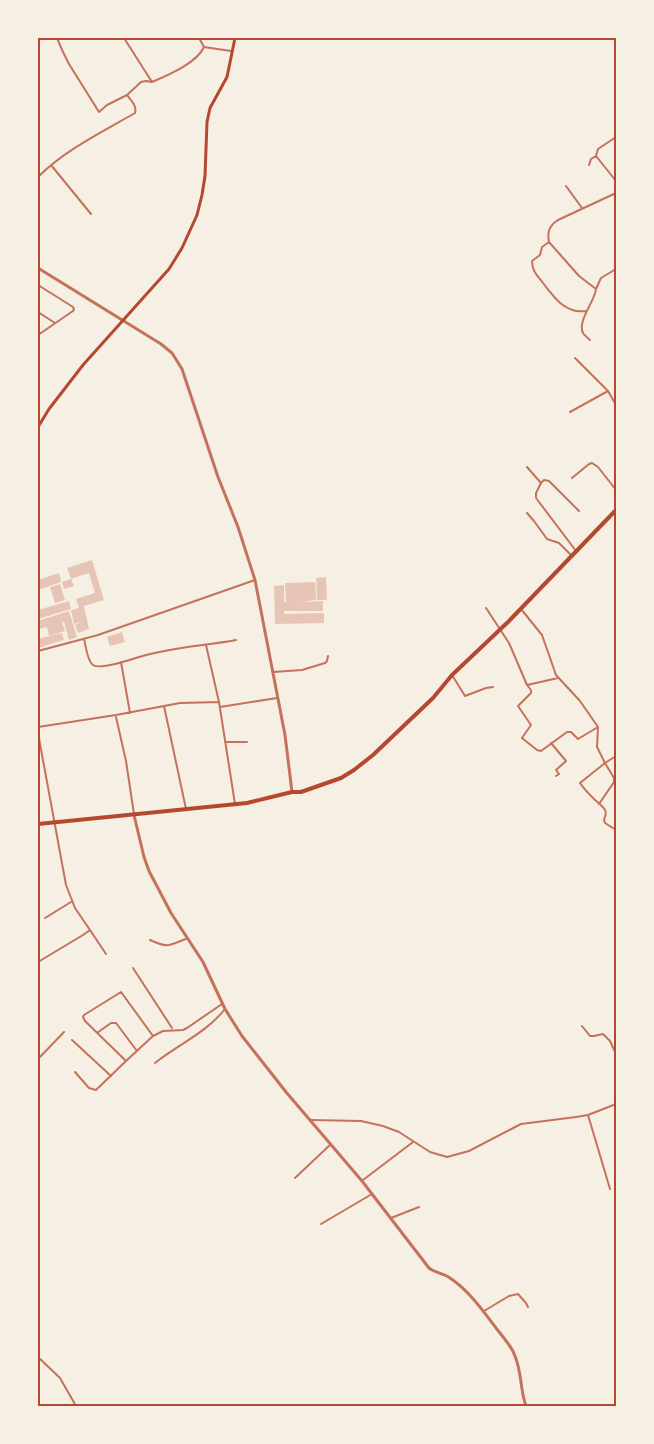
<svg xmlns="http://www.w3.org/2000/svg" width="654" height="1444" font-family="'Sofia Sans Condensed',sans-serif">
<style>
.building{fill:#e6c5b7}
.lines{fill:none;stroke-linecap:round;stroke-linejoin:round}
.minor{stroke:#c5725c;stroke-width:2}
.tertiary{stroke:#c5725c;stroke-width:3}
.secondary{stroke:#b5482f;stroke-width:3}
.primary{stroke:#b5482f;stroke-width:4}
.neatline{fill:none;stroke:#b5482f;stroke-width:2}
</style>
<rect width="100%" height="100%" fill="#f6efe4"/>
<path class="building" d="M92 560 104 600 84 606 89 629 78 633 75 625 83 621 74 624 71 610 79 608 76 599 95 593 89 573 71 579 67 568Z
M59 573 61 582 38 590V580Z
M326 577 327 600H317L316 578Z
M71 579 74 586 64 589 62 582Z
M315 582 316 600 299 602 323 601V611H284V614L324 613V623L275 624 274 586 284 585V602H286L285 583Z
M60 584 65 600 55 603 50 587Z
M69 601 71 609 38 619V610Z
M69 611 77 637 69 640 64 622H62L65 631 49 636 47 627 38 629V621Z
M122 632 125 642 110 646 107 637Z
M62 633 64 640 38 648V639Z"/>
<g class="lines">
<path class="minor" d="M57 38 63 52 69 64 99 112 107 105 127 95 141 82 146 81 152 82C168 75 197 63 204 47
M124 38 152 82
M199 38 204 47
M204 47 231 51
M596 156 616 181
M51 165 91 214
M589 165 591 159 596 156 598 149 616 137
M38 177C65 150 102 132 135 113 137 106 131 100 127 95
M566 186 582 208
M616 193 558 220C549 226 547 232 549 242L579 276 596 289 601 278 616 269
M549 242 542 247 540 255 532 261C532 271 537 275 543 283 554 297 565 314 586 311
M38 285 73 307 74 309 73 311 38 335
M38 312 55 323
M590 340C589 339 583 334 583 333 577 321 595 301 596 289
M575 358 608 391
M570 412 608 391 616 405
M527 467 541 483 536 493V498L576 551
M572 478 589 464 592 463 598 467 616 490
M541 483 544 480 549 481 579 511
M527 513 534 521 547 539 559 543 571 555
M486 608 509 643 527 685 531 690V693L518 706 531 725 522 738 537 750 541 751 567 732H571L578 739 598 727
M521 609 542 635 556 675 580 701 598 727 597 747 605 763 616 756
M84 639C86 646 87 661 93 665 100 670 130 660 139 657 170 647 204 646 236 640
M206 645 219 702 235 804
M38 651 98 635 255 580
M121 662 130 713
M273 672 302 670 325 663 327 661 328 656
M452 675 465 696 486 688 493 687
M527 685 558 678
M164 706 186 809
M220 707 277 698
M116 717 126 761 134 814
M38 727 116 715 180 703 219 702
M38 733 66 885 75 908 90 930 83 935 38 962
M225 742H247
M551 743 566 761 556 770 559 774 556 776
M599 804 614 782V778L605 763 580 783C584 789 589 794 594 799 597 802 603 806 605 810 607 814 605 816 604 820L605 823 616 830
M45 918 71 902
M90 930 106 954
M150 940C170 949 169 945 188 938
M133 968 172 1028
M582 1026 590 1036H594L603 1034 610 1041 616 1054
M97 1033 111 1023H116L137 1051
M72 1040 111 1076
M38 1059 64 1032
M126 1061 85 1021 83 1017 84 1015 121 992 153 1036
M155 1063C179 1044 206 1033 225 1009
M75 1072 89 1088 96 1090 126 1061 153 1036 163 1031 183 1030 187 1028 222 1004
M588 1115 610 1189
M311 1120 361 1121 383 1126 399 1132 430 1152 447 1157 469 1151 521 1124 576 1117 588 1115 616 1104
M295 1178 331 1144
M363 1180 413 1142
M391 1218 419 1207
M321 1224 372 1194
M484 1311 509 1296 518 1294 526 1303 528 1307
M38 1357 60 1378 76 1406"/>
<path class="tertiary" d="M38 268 161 344 172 353 182 369 218 477 238 527 255 580 285 735 292 792
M134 815 144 857 149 871 171 913 203 962 225 1009 242 1036 286 1092 362 1181 429 1268C435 1273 443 1273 450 1278 471 1292 485 1314 500 1333 506 1341 512 1347 515 1356 522 1373 520 1390 526 1406"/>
<path class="secondary" d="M38 427 49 409 83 365 169 269 182 248 197 215 202 195 205 176 207 122 210 108 227 77 235 38"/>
<path class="primary" d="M38 824 247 803 292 792H301L341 778 354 770 373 755 433 698 452 675 508 622 616 510"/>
</g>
<rect width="654" height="1444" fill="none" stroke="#f6efe4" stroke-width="78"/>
<rect x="39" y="39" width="576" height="1366" class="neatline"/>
</svg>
